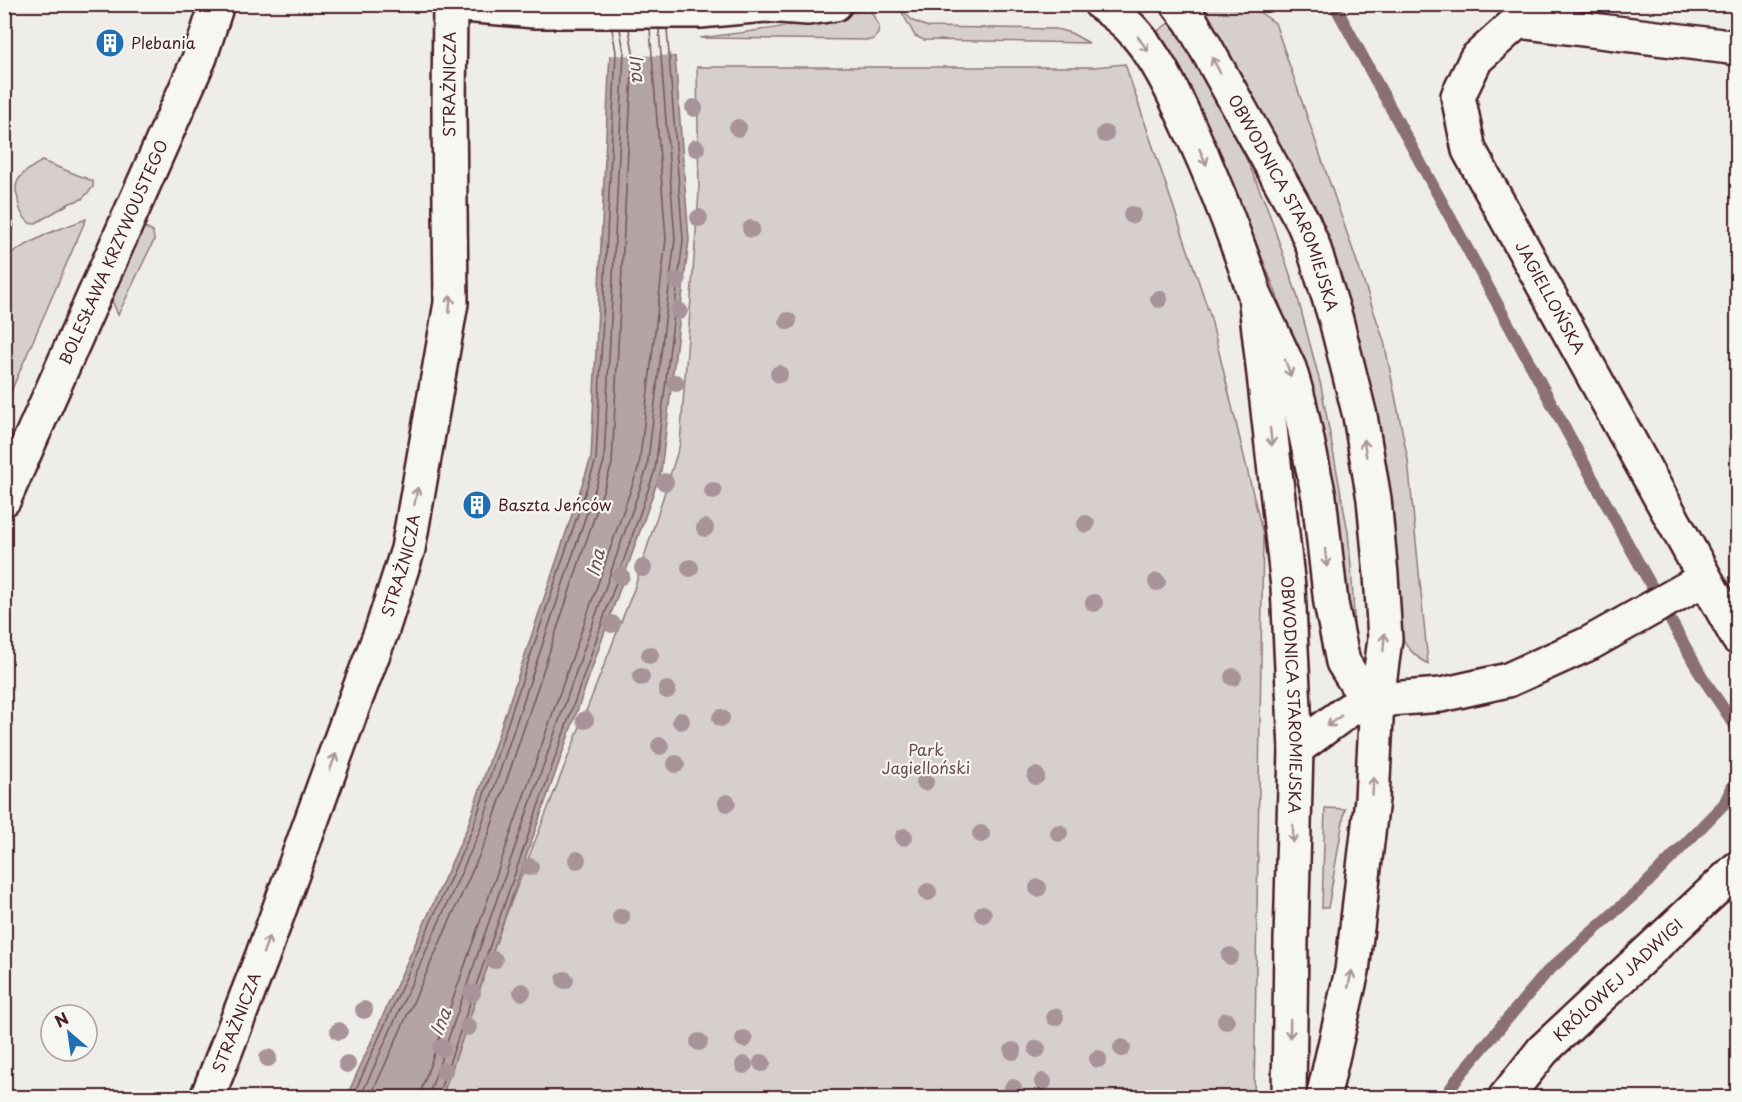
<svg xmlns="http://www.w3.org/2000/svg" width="1742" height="1102" font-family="'Playpen Sans',sans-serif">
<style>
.green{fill:#d7cfce;stroke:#90777c;stroke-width:1.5}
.water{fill:#b4a4a5;stroke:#8a6f74;stroke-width:1.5}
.pier{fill:#efedea}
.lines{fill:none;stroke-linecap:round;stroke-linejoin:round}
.shore{stroke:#74545c;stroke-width:1.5}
.stream{stroke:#8a6f74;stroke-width:12}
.street-casing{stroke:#4a1f2b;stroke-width:38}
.secondary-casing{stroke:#4a1f2b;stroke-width:38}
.street{stroke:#f6f6f2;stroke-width:33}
.secondary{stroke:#f6f6f2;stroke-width:33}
.tree{fill:#a89498}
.oneway{stroke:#a99598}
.labels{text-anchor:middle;stroke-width:4.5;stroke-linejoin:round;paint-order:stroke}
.poi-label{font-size:16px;fill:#4a1f2b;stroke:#f6f6f2;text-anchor:start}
.street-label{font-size:16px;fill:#4a1f2b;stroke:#f6f6f2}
.park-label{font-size:16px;fill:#6d4b54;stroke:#f6f6f2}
.water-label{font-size:18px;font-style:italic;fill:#6f4e56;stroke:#f6f6f2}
</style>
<rect width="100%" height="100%" fill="#efedea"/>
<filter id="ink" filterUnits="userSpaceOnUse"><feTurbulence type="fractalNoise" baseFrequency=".0167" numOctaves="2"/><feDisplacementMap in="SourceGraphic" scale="12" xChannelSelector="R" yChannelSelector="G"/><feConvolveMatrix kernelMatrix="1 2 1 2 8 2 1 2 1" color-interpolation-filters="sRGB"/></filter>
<g filter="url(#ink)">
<path class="green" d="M1193 5H1249L1275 23 1384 341 1408 460 1428 664C1414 656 1407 648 1400 633L1370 405Z
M899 7 913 21 928 27 1056 29 1071 33 1089 43 924 40 915 36Z
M869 8 879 26 878 34 872 40H868L700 38C757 31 813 24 869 8Z
M1174 19 1227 116 1249 165 1267 207 1297 295 1321 386 1348 532 1351 566 1354 615 1353 635 1298 359 1275 290 1236 194 1190 97 1154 34Z
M1125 64 1210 315 1263 535 1254 1097 441 1098 464 1022 634 589 680 444 699 192 697 67H1094Z
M42 161 93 181V187L82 199 70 203 36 223 31 224C22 217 19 210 18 199 17 196 16 192 16 189 15 176 32 167 42 161Z
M4 197 14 225 12 232 5 236Z
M86 219 5 405V256L49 233Z
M144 227 153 232 154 240 118 315 111 298Z
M1325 808 1345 809 1328 908H1322Z"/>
<path class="water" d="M610 51 675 56 689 240 661 471 442 1097 346 1098 467 828 591 458Z"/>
<path class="pier" d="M598 4H673L678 56 607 55Z"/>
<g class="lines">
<path class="shore" d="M352 1098 472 830 596 460 616 52 612 29
M360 1098 479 833 604 462 624 52 620 29
M370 1098 488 836 612 464 633 52 629 29
M421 1098 422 1088 639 466 666 239 650 29
M430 1098V1091L647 468 675 239 659 29
M437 1098 655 470 683 240 667 29"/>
<path class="stream" d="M1334 4 1632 551 1701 675 1738 730
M1444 1098 1460 1075 1547 972 1644 886 1724 804 1738 775"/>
<g class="street-casing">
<g id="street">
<path id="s1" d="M1738 48 1518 21 1476 59 1458 96 1469 150 1738 638"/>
<path d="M1257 300 1289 368 1299 402 1319 497 1331 603 1343 662 1356 683 1377 700"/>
<path id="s2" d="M4 499 200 57 217 4"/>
<path d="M1296 749 1349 710 1377 700 1441 695 1508 680 1590 643 1704 579"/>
<path id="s3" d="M207 1098 262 957 353 706 382 630 408 549 451 303 449 108 450 5"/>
<path id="s4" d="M1505 1098 1543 1050 1738 868"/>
</g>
</g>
<g class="secondary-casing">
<g id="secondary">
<path d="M450 4 535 11H700L765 5 808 8 835 4"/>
<path id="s5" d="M1101 4C1114 13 1126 22 1136 34 1161 63 1176 99 1192 133 1216 186 1237 240 1255 295L1288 587 1296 749 1291 941 1289 1098"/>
<path id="s6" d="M1178 4 1191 21 1303 222 1313 246 1336 320 1360 416 1374 499 1381 575 1385 639 1377 700 1372 799 1352 971 1323 1098"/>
</g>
</g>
<use href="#street" class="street"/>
<use href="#secondary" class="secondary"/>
</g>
<g class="tree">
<circle cx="694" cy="108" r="9"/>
<circle cx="738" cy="128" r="9"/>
<circle cx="1105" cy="134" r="9"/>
<circle cx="696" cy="148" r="9"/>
<circle cx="1132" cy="215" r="9"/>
<circle cx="699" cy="218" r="9"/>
<circle cx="751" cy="229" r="9"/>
<circle cx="677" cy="281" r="9"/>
<circle cx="1159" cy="299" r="9"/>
<circle cx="679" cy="311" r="9"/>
<circle cx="788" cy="321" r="9"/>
<circle cx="779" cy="374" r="9"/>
<circle cx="676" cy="383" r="9"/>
<circle cx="665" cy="482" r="9"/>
<circle cx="713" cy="491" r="9"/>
<circle cx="1086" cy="524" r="9"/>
<circle cx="705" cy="528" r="9"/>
<circle cx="643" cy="568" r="9"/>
<circle cx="690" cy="568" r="9"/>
<circle cx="621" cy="576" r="9"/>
<circle cx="1157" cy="582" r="9"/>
<circle cx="1094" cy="603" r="9"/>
<circle cx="612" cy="624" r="9"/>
<circle cx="650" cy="655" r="9"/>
<circle cx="641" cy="677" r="9"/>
<circle cx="1233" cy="677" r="9"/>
<circle cx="667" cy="690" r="9"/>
<circle cx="721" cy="718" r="9"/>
<circle cx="585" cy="720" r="9"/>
<circle cx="681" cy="721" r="9"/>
<circle cx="660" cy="746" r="9"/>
<circle cx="676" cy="764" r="9"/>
<circle cx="1036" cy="776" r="9"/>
<circle cx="925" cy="782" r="9"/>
<circle cx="727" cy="803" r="9"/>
<circle cx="1059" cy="833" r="9"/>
<circle cx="981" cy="834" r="9"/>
<circle cx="904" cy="837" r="9"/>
<circle cx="577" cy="860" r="9"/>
<circle cx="530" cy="867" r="9"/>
<circle cx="1038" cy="888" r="9"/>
<circle cx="928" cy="892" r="9"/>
<circle cx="983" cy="914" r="9"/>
<circle cx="621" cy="917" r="9"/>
<circle cx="1230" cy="956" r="9"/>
<circle cx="494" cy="960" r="9"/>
<circle cx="565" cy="980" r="9"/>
<circle cx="522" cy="992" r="9"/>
<circle cx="472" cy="993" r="9"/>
<circle cx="364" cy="1010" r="9"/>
<circle cx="1055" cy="1017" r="9"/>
<circle cx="1226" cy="1021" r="9"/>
<circle cx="468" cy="1027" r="9"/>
<circle cx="339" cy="1031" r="9"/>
<circle cx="744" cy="1039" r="9"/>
<circle cx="699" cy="1042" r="9"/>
<circle cx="442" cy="1048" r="9"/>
<circle cx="1122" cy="1048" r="9"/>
<circle cx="1037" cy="1049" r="9"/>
<circle cx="1013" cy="1051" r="9"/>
<circle cx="268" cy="1058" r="9"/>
<circle cx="1098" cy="1059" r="9"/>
<circle cx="762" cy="1063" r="9"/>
<circle cx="347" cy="1064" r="9"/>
<circle cx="744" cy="1065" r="9"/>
<circle cx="444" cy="1071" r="9"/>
<circle cx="1043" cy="1082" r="9"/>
<circle cx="1013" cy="1088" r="9"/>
</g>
<defs><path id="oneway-shaft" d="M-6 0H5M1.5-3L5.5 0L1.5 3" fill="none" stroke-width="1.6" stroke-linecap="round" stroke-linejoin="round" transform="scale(1.5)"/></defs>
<g class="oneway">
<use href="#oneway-shaft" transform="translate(1143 44) rotate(55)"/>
<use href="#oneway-shaft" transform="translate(1216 65) rotate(-118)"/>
<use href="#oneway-shaft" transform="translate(1203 157) rotate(66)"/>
<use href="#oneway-shaft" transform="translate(450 304) rotate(-85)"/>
<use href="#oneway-shaft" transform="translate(1288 368) rotate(70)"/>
<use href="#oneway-shaft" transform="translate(1271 437) rotate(84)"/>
<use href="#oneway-shaft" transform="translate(1365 448) rotate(-99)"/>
<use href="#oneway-shaft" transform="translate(416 496) rotate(-80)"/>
<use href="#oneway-shaft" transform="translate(1326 558) rotate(84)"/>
<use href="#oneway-shaft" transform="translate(1384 642) rotate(-86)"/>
<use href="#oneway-shaft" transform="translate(1334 721) rotate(143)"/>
<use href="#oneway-shaft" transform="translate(333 762) rotate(-70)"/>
<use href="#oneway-shaft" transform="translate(1373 786) rotate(-87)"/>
<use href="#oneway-shaft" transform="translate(1293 834) rotate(91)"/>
<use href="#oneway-shaft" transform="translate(266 945) rotate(-70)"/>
<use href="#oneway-shaft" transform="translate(1350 979) rotate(-78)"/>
<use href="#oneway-shaft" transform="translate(1290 1029) rotate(91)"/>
</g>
</g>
<defs>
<g id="building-disc" transform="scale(1.5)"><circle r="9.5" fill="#1f6fb2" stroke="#f6f6f2"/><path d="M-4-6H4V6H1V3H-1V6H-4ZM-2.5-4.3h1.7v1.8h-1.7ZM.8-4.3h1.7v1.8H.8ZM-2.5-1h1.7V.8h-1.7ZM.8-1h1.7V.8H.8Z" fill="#fff"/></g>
</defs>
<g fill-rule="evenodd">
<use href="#building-disc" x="110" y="43"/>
<use href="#building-disc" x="477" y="505"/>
</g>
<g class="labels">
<g class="poi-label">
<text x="131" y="49">Plebania</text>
<text x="498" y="511">Baszta Jeńców</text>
</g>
<g class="street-label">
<text dy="6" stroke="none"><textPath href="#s3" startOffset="1053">STRAŻNICZA</textPath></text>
<text dy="6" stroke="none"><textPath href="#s6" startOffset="226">OBWODNICA STAROMIEJSKA</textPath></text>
<text dy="6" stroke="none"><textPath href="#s2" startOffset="270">BOLESŁAWA KRZYWOUSTEGO</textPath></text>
<text dy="6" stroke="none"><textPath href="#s1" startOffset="543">JAGIELLOŃSKA</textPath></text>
<text dy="6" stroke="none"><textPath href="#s3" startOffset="567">STRAŻNICZA</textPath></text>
<text dy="6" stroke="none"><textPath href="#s5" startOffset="736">OBWODNICA STAROMIEJSKA</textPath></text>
<text dy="6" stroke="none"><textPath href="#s4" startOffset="164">KRÓLOWEJ JADWIGI</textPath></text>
<text dy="6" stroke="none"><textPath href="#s3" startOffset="81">STRAŻNICZA</textPath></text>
</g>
<g class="park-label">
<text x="926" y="756">Park<tspan x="926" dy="18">Jagielloński</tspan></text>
</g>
<g class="water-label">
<text transform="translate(637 68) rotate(83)" y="6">Ina</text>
<text transform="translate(596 563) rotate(-77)" y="6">Ina</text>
<text transform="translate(441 1022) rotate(-68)" y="6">Ina</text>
</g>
</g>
<rect width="1742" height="1102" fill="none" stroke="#f6f6f2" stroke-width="24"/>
<rect x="12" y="12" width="1718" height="1078" fill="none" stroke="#4a1f2b" stroke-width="2" filter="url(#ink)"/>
<g transform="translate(69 1033) rotate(331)"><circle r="28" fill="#f6f6f2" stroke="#b1a0a2" stroke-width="1.5"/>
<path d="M0-4.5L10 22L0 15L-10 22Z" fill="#1f6fb2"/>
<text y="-9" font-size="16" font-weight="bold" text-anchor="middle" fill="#4a1f2b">N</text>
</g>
</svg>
